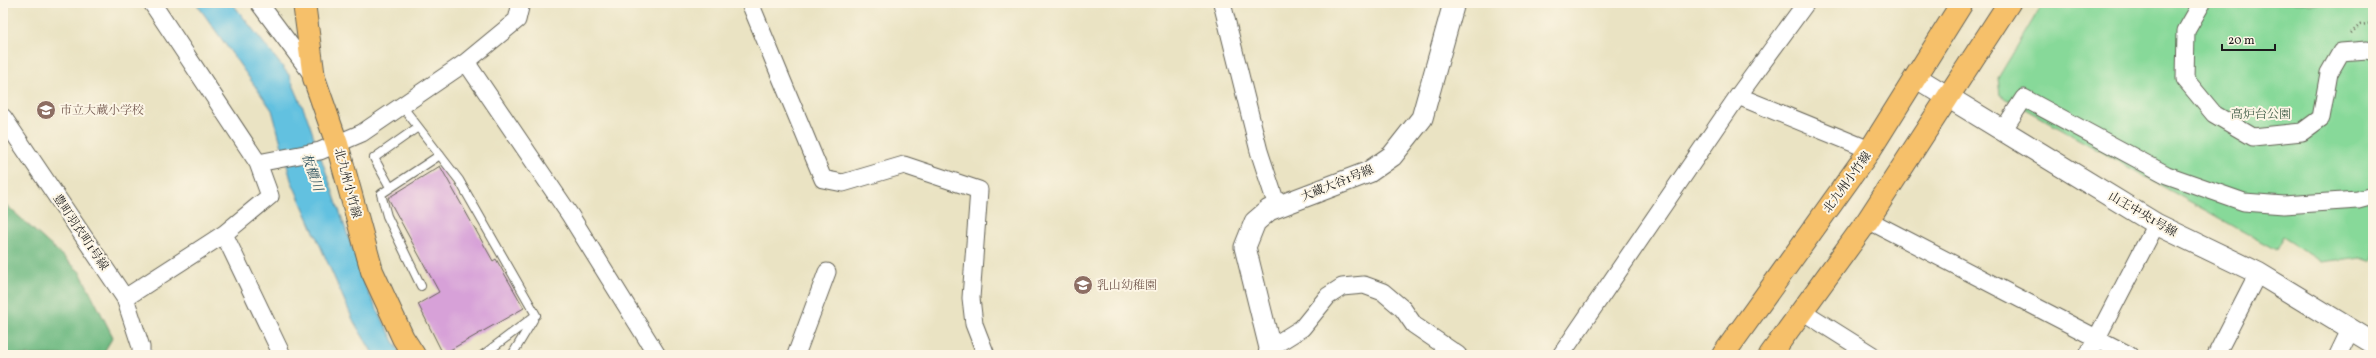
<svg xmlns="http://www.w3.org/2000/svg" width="2376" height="358" font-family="Vollkorn,'Noto Serif JP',serif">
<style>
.green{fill:#87d999;stroke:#527a5a}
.forest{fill:#6db981;stroke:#446a4e}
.water{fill:#62c1e0;stroke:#3f6e7e}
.building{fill:#d7a1d8}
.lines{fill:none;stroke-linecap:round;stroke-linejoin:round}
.service-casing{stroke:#646256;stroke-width:10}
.minor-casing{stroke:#646256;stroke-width:19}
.tertiary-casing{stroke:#646256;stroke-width:23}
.primary-casing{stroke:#646256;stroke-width:24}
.path{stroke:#646256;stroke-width:2.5;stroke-dasharray:1 3;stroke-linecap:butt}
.service{stroke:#fff;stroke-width:8}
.minor{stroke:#fff;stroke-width:17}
.tertiary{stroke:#fff;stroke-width:21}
.primary{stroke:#f6c06b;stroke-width:22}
.labels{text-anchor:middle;stroke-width:4;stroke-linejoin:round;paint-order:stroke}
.education-label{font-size:12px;fill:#785e54;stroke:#fcf5e5;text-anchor:start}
.park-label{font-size:12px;fill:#415e48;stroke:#fcf5e5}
.street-label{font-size:12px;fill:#1c1c1c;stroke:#fcf5e5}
.water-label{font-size:13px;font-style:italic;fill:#345661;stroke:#fcf5e5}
</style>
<rect width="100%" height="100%" fill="#fcf5e5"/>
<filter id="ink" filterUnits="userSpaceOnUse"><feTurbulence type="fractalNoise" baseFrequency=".025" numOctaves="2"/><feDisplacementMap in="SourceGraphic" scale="8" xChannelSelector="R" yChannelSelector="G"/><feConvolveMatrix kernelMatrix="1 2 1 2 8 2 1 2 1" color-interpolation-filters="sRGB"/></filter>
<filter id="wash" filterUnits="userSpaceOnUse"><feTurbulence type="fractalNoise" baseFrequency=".012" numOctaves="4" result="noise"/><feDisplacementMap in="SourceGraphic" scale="16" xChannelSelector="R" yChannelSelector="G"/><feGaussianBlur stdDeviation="0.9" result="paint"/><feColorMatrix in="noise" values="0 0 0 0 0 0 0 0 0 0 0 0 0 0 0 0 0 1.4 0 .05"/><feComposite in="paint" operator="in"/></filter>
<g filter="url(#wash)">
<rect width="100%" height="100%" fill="#eae3c3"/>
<path class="green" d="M2043 3H2373V261L2361 257 2321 262 2283 237 2276 250 2000 95 1998 78Z"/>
<path class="forest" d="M3 202 80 272 113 337 102 355H3Z"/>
<path class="water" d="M196 3H232L289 75 307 117 366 288 401 355H374L354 322 291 180 272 110Z"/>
<g id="blocks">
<path class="building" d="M440 166 493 261 496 259 524 308 443 354 418 304 439 292 388 198Z"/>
</g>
</g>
<g filter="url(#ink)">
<use href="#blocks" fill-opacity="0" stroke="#646256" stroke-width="1"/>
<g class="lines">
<g class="service-casing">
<path id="service" d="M402 106 459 180 536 315 483 355
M390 187 374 158 418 127
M421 286 387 216 381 194 440 155
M512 355 533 320"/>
</g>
<g class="minor-casing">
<path id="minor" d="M259 3 314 77
M750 3 823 179 843 183 904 165 979 190 971 298 974 324 986 355
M1222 3 1259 151 1277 206
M2202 3 2186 31 2185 79 2214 114 2253 137 2302 132 2321 118 2329 73 2341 52 2367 50 2373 52
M466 62 517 20 521 3
M1738 96 1870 150
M3 117 125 298 141 347V355
M2003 130 2024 98 2167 175 2244 202 2284 205 2358 200 2373 196
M258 163 320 151 362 133 466 62 570 215 657 355
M1868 220 2129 355
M224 234 282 355
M125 298 224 234 270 196 258 163 152 3
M1802 311 1872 355
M1270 348 1302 328 1328 296 1342 287 1364 285 1383 292 1403 309 1414 325 1458 355
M796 355 827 272
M1561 355 1738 96 1806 3
M2088 355 2156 224
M2216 355 2258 273
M2338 355 2350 330"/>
</g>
<g class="tertiary-casing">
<path id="tertiary" d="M1917 78 2156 224 2258 273 2373 343
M1269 355 1270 348 1245 247 1255 222 1269 210 1369 172 1392 156 1422 118 1454 3"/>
</g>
<g class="primary-casing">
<path id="primary" d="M304 3 314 78 337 144 372 271 403 338 414 355
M1723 355 1870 150 1962 3
M1770 355 1868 220 2009 3"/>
</g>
<path class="path" d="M2351 33 2360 25 2373 23"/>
<use href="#service" class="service"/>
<use href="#minor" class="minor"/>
<use href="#tertiary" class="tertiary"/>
<use href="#primary" class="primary"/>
</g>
</g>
<defs>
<g id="school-disc" transform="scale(1)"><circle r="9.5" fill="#8d6e63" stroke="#fcf5e5"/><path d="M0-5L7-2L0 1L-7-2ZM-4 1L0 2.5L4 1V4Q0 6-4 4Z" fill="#fff"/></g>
</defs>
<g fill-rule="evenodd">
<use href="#school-disc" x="46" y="110"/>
<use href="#school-disc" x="1083" y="285"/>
</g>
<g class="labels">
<g class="education-label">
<text x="60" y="114">市立大蔵小学校</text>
<text x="1097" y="289">乳山幼稚園</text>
</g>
<g class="park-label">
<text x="2261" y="118">高炉台公園</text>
</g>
<g class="street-label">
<text transform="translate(1847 182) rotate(-54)" y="4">北九州小竹線</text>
<text transform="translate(348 183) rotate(75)" y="4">北九州小竹線</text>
<text transform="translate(1337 183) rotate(-22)" y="4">大蔵大谷1号線</text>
<text transform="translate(2143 214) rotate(30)" y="4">山王中央1号線</text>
<text transform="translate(81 232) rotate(56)" y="4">豊町羽衣町1号線</text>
</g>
<g class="water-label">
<text transform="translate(313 172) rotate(71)" y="5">板櫃川</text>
</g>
</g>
<rect width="2376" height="358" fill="none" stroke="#fcf5e5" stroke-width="16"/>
<path d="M2222 44v6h53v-6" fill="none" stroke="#1c1c1c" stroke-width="2"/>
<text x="2228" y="44" font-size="12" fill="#1c1c1c" stroke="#fcf5e5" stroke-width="3" paint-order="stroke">20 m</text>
</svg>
